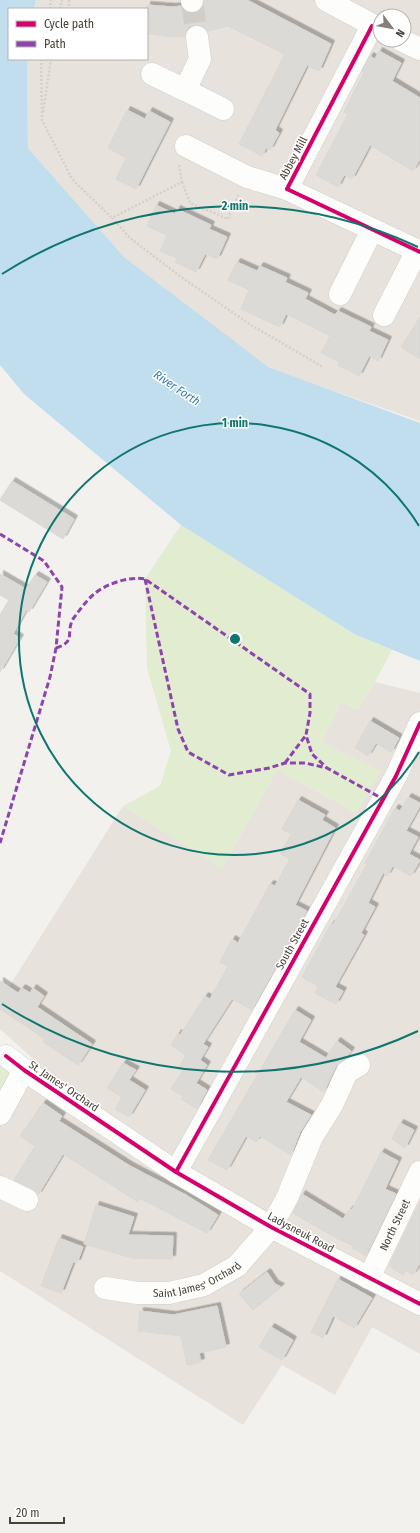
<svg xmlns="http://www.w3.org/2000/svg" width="420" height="1533" font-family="'Fira Sans Condensed',sans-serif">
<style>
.residential{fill:#e7e2dc;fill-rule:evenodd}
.green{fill:#e1ecd0}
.parking{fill:#e5e2df}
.water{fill:#c1deee}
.building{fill:#dcdad6;stroke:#dbd8d4;filter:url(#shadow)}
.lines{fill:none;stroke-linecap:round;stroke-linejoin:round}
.minor-tunnel{stroke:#d1ceca;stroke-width:22;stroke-dasharray:22 11;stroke-linecap:butt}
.minor-casing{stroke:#d1cfcb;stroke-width:23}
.path{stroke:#d3d1cc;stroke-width:2.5;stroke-dasharray:2 2;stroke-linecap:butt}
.minor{stroke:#fdfdfc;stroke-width:22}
.quiet{stroke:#8e44ad;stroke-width:3;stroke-dasharray:6 3;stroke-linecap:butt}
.cycleway-casing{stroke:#fff;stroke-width:6}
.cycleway{stroke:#d6006c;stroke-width:4}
.ring{fill:none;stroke:#0f766e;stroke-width:2}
.labels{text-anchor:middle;stroke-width:3;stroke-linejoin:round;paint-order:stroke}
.street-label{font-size:11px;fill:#494239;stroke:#fff}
.water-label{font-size:12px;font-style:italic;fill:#347caa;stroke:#fff}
.centre{fill:#0f766e;stroke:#fff;stroke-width:2}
.ring-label{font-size:12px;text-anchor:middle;font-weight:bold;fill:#0f766e;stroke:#fff;stroke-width:3;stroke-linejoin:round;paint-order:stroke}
</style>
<defs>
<filter id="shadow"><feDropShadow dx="3.5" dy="-3.5" stdDeviation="0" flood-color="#0004"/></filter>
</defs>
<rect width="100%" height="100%" fill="#f3f1ee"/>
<path class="residential" d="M36 0H420V421L268 368 124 257 28 148 27 59H147V9H34ZM380 16H404V40H380Z
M375 682 420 693V1354L372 1327 335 1395 282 1365 243 1425 0 1271V1123L39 1064 0 1029V1001L123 806 222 868 277 770 357 813 322 742 341 702 358 710Z"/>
<path class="green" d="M181 525 356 635 392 650 375 682 358 710 341 702 322 742 381 771 357 813 277 770 222 868 123 806 160 786 171 751 147 668 145 579Z
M0 1058 24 1070 0 1116Z"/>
<path class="parking" d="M164 56 182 66 176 76 200 90 207 79 235 93 216 132 136 90 142 79 129 71 136 59 157 69Z"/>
<path class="water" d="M0 0H36L34 9H9V59H27L28 148 124 257 268 367 420 423V661L356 635 181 525 24 394 0 365Z"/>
<path class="building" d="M204 0H247L331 44 319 71 307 65 275 130 279 133 270 150 266 148 262 156 239 144 285 54 228 26 208 31 202 26 195 25 189 27 185 36 175 37 147 34V5L173 7 181 6 185 12 192 13 198 12 203 8Z
M379 51 401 63 392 81 420 98V159L413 171 370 145 352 179 344 175 338 187 316 175 348 114 344 112 364 72 362 71 370 56 375 59Z
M127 110 145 119 149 111 170 122 136 189 116 179 126 158 108 148Z
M156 205 175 214 177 209 211 225 209 229 227 237 217 259 205 254 196 272 175 262 177 258 160 251 167 235 147 226Z
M237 262 257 271 260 266 287 278 285 282 308 293 305 299 335 315 338 311 371 327 369 331 388 340 378 361 369 356 359 376 338 365 339 362 321 353 330 336 286 314 280 327 241 309 249 290 228 280Z
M420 317V359L401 347Z
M12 481 74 519 63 539 0 500Z
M0 574 26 589 35 575 47 582 29 612 26 610 13 634 20 638 0 672V615L9 600 0 595Z
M370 721 399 738 391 752 376 743 368 756 355 748Z
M408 797 420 803V806L406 831 418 837 409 854 420 860 411 876 393 866 387 876 383 873 368 903 375 907 361 933 364 935 335 987 343 991 336 1004 315 993 318 986 302 977 331 924 333 925 367 864 365 863 395 808 400 811Z
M298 800 325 815 322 820 335 828 295 905 307 911 252 1010 232 999 203 1044 208 1047 200 1060 207 1065 196 1083 207 1090 197 1109 181 1099 183 1096 171 1089 183 1070 179 1067 186 1055 171 1045 178 1033 180 1035 205 996 210 999 228 966 220 962 232 939 238 943 270 884 275 886 290 859 280 854 291 834 282 829Z
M0 981 18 993 22 988 30 993 33 988 44 996 37 1007 92 1044 78 1065 43 1042 45 1039 0 1009Z
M295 1010 311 1020 299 1042 326 1058 337 1041 351 1051 346 1058 336 1066 324 1092 301 1077 286 1102 311 1115 300 1132 291 1155 260 1136 256 1142 246 1136 227 1170 208 1160Z
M123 1063 136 1070 129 1080 145 1090 129 1117 115 1109 122 1097 107 1088Z
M43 1103 62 1116 59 1121 130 1166 186 1195 218 1215 207 1233 139 1198 138 1202 63 1154 38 1195 33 1189 14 1180 35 1146 20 1136Z
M400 1123 414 1130 405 1148 392 1139Z
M381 1152 398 1161 385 1189 396 1194 366 1256 352 1248 353 1246 334 1237 293 1213 302 1194 343 1219 350 1209 352 1210Z
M96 1205 134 1217 128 1235 173 1236 172 1259 132 1258 84 1244Z
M418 1206 420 1207V1263L413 1275 406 1271 403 1275 389 1266Z
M59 1238 83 1247 77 1263 73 1262 61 1293 41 1286Z
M267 1272 275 1284 281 1287 253 1310 239 1294Z
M338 1279 372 1298 354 1328 333 1316 323 1338 311 1332Z
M217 1306 226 1347 199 1353 201 1362 187 1365 181 1336 138 1331 140 1311 173 1315Z
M271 1327 293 1340 282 1360 259 1347Z"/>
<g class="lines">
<path class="minor-tunnel" d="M192 1 197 37"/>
<g class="minor-casing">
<g id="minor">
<path d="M192 0V1"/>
<path d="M326 0 380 29"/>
<path d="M372 26 287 189 420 252"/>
<path d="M401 40 420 49"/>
<path d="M152 74 185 90 200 59 197 37"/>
<path d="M185 90 223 109"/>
<path d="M186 146 247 177 287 189"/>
<path d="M340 294 372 230"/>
<path d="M384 315 417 251"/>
<path d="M6 1056 24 1070 176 1172 271 1227 420 1304"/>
<path d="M0 1114 24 1070"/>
<path d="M176 1172 396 776 420 723"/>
<path d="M0 1187 27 1200"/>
<path id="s1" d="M369 1278 420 1172"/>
<path id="s2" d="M105 1288 138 1293H169L204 1285 237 1266 271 1227 287 1198 312 1137 332 1105 347 1072 359 1065"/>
</g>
</g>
<path class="path" d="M69 0V9
M50 9 51 0
M60 9 62 0
M41 59 42 120 72 179 112 218
M43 112 51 59
M179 165 182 182 112 218 130 238 181 277 251 325 323 367
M182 182 190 203 228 219 238 195"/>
<use href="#minor" class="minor"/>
<path class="quiet" d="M0 534 44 561 62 587 56 648 50 677 0 843
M145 579 178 729 188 752 229 775 269 768 285 763H305L327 768 383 799
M56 648C77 641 65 634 73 619 78 612 86 601 93 595 105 584 129 576 145 579L310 694V713L306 735 312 754 327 768
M285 763 306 735"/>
<g class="cycleway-casing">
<path id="cycleway" d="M372 26 287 189 420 252
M6 1056 24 1070 176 1172 271 1227 420 1304
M176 1172 396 776 420 723"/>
</g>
<use href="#cycleway" class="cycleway"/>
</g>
<g class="ring">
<path d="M419 752A216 216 0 1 1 419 526"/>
<path d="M418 1031A433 433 0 0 1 2 1004M2 274A433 433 0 0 1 418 247"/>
</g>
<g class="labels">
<g class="street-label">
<text transform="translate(293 158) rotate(-62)" y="4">Abbey Mill</text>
<text transform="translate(292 944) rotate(-61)" y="4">South Street</text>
<text transform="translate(64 1086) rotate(34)" y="4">St. James' Orchard</text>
<text dy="4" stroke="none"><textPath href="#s1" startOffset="59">North Street</textPath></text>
<text transform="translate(301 1232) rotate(28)" y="4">Ladysneuk Road</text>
<text dy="4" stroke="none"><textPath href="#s2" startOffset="95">Saint James' Orchard</textPath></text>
</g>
<g class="water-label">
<text transform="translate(177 388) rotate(34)" y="4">River Forth</text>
</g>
</g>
<circle cx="235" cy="639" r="6" class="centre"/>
<g class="ring-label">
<text x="235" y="210">2 min</text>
<text x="235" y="427">1 min</text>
</g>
<rect x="8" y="8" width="140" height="52" fill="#ffffff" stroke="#b6b3b0"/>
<rect x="16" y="21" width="20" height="6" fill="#d6006c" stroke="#b6b3b0"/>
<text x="44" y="28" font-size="12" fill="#494239">Cycle path</text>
<rect x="16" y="41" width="20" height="6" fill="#8e44ad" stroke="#b6b3b0"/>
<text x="44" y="48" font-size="12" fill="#494239">Path</text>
<g transform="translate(392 28) rotate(122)"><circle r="19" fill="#ffffff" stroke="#b6b3b0"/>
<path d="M0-3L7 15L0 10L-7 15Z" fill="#847f78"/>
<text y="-6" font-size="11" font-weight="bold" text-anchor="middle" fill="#494239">N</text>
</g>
<path d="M10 1517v6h54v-6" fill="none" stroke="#494239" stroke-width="2"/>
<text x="16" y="1517" font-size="12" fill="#494239" stroke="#ffffff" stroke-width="3" paint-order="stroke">20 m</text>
</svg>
